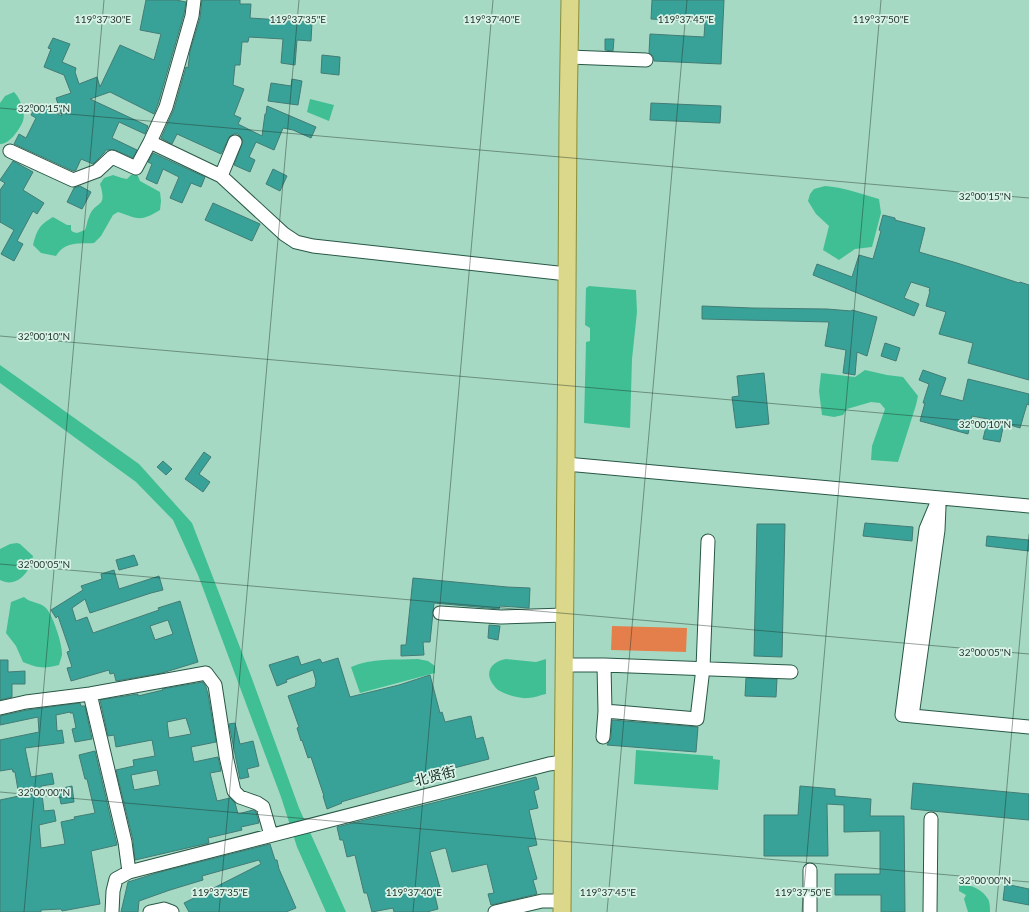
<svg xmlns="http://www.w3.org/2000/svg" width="1029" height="912" font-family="Lato,'Noto Sans SC',sans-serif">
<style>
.green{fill:#e47f4c}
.water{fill:#41bf94}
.building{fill:#39a298;stroke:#427c75;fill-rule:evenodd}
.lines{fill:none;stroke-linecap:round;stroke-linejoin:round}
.minor-casing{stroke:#285846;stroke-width:15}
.major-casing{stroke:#8a8d37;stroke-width:19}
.minor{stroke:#fff;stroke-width:13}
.major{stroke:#dbd78b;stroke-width:17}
.ticks{fill:none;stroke:#21362d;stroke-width:1;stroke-opacity:0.45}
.labels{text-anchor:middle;stroke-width:3.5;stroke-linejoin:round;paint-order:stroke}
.street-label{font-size:14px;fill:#21362d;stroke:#daf3e8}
.ticks-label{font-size:10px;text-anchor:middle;fill:#21362d;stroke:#daf3e8;stroke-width:3.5;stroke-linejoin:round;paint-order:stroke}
</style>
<rect width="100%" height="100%" fill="#a6d9c3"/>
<path class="green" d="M612 626 687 628 686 652 611 650Z"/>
<path class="water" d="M14 92C20 98 26 112 23 121 20 129 9 145 0 144V103L5 96Z
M310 99 334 105 329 121 307 112Z
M137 174 140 181 160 192 161 201 160 210C140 222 139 219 118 212L113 215 101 236 94 243C79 244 65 241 56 256L41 253 33 245C37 230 39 225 53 217L67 225H71V230L73 232 77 233 85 230C87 225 87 221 89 217 95 199 108 210 100 184L104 178 113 175 122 178 127 179 131 175Z
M825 186C843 187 861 194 879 199L881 213 872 247 855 249 839 260 823 250 829 226 816 214 808 201 810 194 814 189Z
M589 286 636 290 637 312 632 359 630 428 584 423 586 342 590 341V328L585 325 586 288Z
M0 365 139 464 192 523 251 676 299 808 346 912H326L297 847 281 797 198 575 173 520 136 482 0 383Z
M865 370 887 375 903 377 918 396 916 405 898 462 871 460 872 446 885 409 880 403 871 402 847 409 843 415 834 417 822 415 819 391 821 373 855 377Z
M17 543 20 544 33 556C31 571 17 589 0 580V549L10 544Z
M24 597C30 603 40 602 46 608 53 615 63 646 62 655 61 658 60 662 59 665 44 669 37 668 23 662L16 646 6 633 11 602Z
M418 659 428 661 435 666V673L360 693 351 667C372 658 395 660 418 659Z
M506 659 536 662 546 659V694C540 695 534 698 528 698 519 699 505 694 498 690 495 688 494 685 492 683 484 670 494 661 506 659Z
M636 750 713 756V759L720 760 718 790 634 784Z
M959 885C970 884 982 889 988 899 990 902 990 908 990 912H968L964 899 966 895 959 891Z"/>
<path class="building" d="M146 0H176L186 2 184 14 158 104 154 114 110 92 90 99 148 126 145 134 119 122 112 138 137 150 133 158 115 150H106L104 153 93 164 81 159 76 170 73 171 14 144 19 134 26 138 36 118 31 115 37 104 62 116 56 98 71 93 64 75 44 67 51 49 48 48 53 38 70 44 62 62 76 68 75 72 79 84 97 77 100 87 120 45 154 60 161 34 140 30Z
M202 0H240V4H251L250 18 312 22 311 41 297 40 295 65 281 63 283 39 249 37 248 42H242L240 65H235L233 85 244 89 234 115 241 118 238 124 262 136 265 114H266L267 106 316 127 311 138 293 130 283 128 274 150 256 142 249 157 255 160 250 172 234 165 243 141 241 137 238 134H234L230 136 221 154 177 134 172 144 161 138 174 109 186 67 188 68 190 51 200 18Z
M652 0H724L721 64 654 61 653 56 649 53 650 34 704 37 705 22 651 19Z
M605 39H614L613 51 605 50Z
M322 55 340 57 339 75 321 73Z
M292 79 302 81 298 105 268 101 271 83 291 86Z
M651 103 721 106 720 123 650 120Z
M153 153 205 177 201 187 191 183 182 203 170 198 179 177 163 169 157 184 146 179 152 164 148 162Z
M13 161 33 172 23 190 44 203 37 214 33 211 17 241 23 244 14 261 1 254 14 230 0 222V190L5 183 0 180Z
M273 169 287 176 280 191 266 184Z
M80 186 91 192 82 209 67 202 74 188Z
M213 203 260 224 252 241 205 220Z
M883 215 895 218V220L925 228 919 252 957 263 1019 283 1020 282 1029 285V380L968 363 973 343 939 334 946 312 926 306 930 291H929L930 288 911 282 904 298 919 304 914 316 813 275 817 264 852 277 859 255 873 259 881 231 879 230Z
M702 306 752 308 827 309 851 311 852 310 877 317 867 356 857 352 855 375 843 373 846 350 825 346 829 322 702 319Z
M885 343 900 348 896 361 881 356Z
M923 370 946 378 940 395 963 401 968 379 1029 394V405L1027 404 1020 428 1004 423 1000 442 983 439 988 419 972 416 968 434 920 421 925 403H923L929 384 919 380Z
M764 373 769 424 736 428 732 397 739 396 737 376Z
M204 452 211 457 199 474 210 482 203 492 185 479Z
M163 461 172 469 166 475 157 467Z
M865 523 913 527 912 541 863 536Z
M757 524H785L782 657 754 656Z
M987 536 1029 540V551L986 546Z
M134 555 138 565 119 570 116 560Z
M114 570 119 589 159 576 163 590 151 593 90 613 85 599 72 608 76 621 87 617 93 633 159 610 158 608 180 601 198 662 162 673 116 681 114 673 110 674 109 670 71 681 67 668 72 667 67 652 70 651 58 616 56 618 51 610 83 590 81 586 102 579 101 574ZM168 620 173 634 155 640 150 626Z
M413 578 507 587 530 588 529 608 500 606 499 609 434 603 430 642H423L424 655 401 656V645H406Z
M489 625 500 626 498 640 488 638Z
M298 656 301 665 320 659 322 663 338 658 350 697 399 685 430 675 440 713 442 712 445 722 471 716 476 739 483 737 489 759 419 777V779L341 802 342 803 327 809 323 796H324L311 757 308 758 302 740 301 741 297 728 299 727 288 696 315 687 316 681 313 670 286 680 287 682 277 686 269 665Z
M0 660H8V672L25 671V684H12V697L0 700Z
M746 678 777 679 776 697 745 696Z
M203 682 206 687 208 694 216 742 191 747 194 762 218 757 221 771 210 773 217 801 230 798 235 803 238 814 253 810 256 812 259 823 241 827 242 830 208 838 209 843 135 860 133 840 116 770 134 766 133 760 155 756 152 740 116 747 114 735 108 736 100 700 138 694V696L163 690 162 689ZM186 718 191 734 169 738 167 722ZM157 770 160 785 134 790 131 775Z
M80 703 81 706H85L92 739 75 742 72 729 76 728 73 713H70V712L56 715 57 731 62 730 64 743 25 748 31 777 52 773 54 784 41 786 44 811 54 810 56 821 39 825 41 848 65 844 61 822 75 819 74 817 95 813 87 779H85L79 755 95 751 117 845 91 851 100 904 62 911 61 909 41 910V912H0V800L19 796 15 772H13L12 769 0 771V740L39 732 38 717 0 725V716L27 710Z
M612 720 698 727 696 752 607 745 611 738Z
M235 723 240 744 253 741 259 766 247 769 249 777 240 779 229 724Z
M536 777 539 789 534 791 538 808 529 810 537 845 528 847 537 879 533 880 537 894 491 905 488 894 494 893 487 864 452 872 446 849 445 848 430 852 442 895 435 896 438 909 427 912H394L393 908 372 912 367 893H364L355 855 347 857 343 840H340L337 827Z
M913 783 1029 794V820L911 809Z
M72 786 74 802 61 804 58 789Z
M800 786 835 789V796L871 799 870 816H904L905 912H881V895H835V874H880V831L844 832V805L827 804 828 856H764V815H798Z
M270 844 275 860H277L279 869 296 908 286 912H189L184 903 261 864 259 860 202 876 203 880 170 890 139 901 138 912H121L128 882 160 872Z
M1005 884 1029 889V905L1003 900Z"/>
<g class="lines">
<g class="minor-casing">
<path id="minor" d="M569 57 646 60
M150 142 166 107 192 16 194 0
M10 151 73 180 97 171 112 157 136 168 150 142 221 176 284 234 296 242 313 246 567 274
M221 176 235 142
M566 464 1029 506
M939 498 926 529 902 715 1029 727
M440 613 501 617 565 615
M564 665H604L791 672
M90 694 125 842 129 872
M0 708 26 702 90 694 206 673 215 685 226 756 234 791 240 797 257 803 263 807 271 835
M605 711 697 719 703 668 708 541
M912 716 938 530 939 506
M603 737 605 711 604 665
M112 912 113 891 116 879 129 872 549 764 563 762
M150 912 164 909 172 912
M495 912 542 901H562
M810 912V870
M930 912 931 819"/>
</g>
<g class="major-casing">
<path id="major" d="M562 912 566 464 568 120 570 0"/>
</g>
<use href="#minor" class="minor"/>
<use href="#major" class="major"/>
</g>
<path class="ticks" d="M0 108 1029 198M0 336 1029 426M0 564 1029 654M0 792 1029 882M24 912 104 0M219 912 299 0M413 912 493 0M607 912 687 0M802 912 881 0M996 912 1029 534"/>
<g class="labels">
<g class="street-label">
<text transform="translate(435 776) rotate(-14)" y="5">北贤街</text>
</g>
</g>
<g class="ticks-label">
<text x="103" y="23">119°37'30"E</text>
<text x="298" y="23">119°37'35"E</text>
<text x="492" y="23">119°37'40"E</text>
<text x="686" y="23">119°37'45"E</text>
<text x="881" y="23">119°37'50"E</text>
<text x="44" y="112">32°00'15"N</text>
<text x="985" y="200">32°00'15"N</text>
<text x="44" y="340">32°00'10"N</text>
<text x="985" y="428">32°00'10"N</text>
<text x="44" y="568">32°00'05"N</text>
<text x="985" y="656">32°00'05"N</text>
<text x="44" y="796">32°00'00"N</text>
<text x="985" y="884">32°00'00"N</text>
<text x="220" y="896">119°37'35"E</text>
<text x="414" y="896">119°37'40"E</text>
<text x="608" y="896">119°37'45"E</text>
<text x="803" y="896">119°37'50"E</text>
</g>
</svg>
